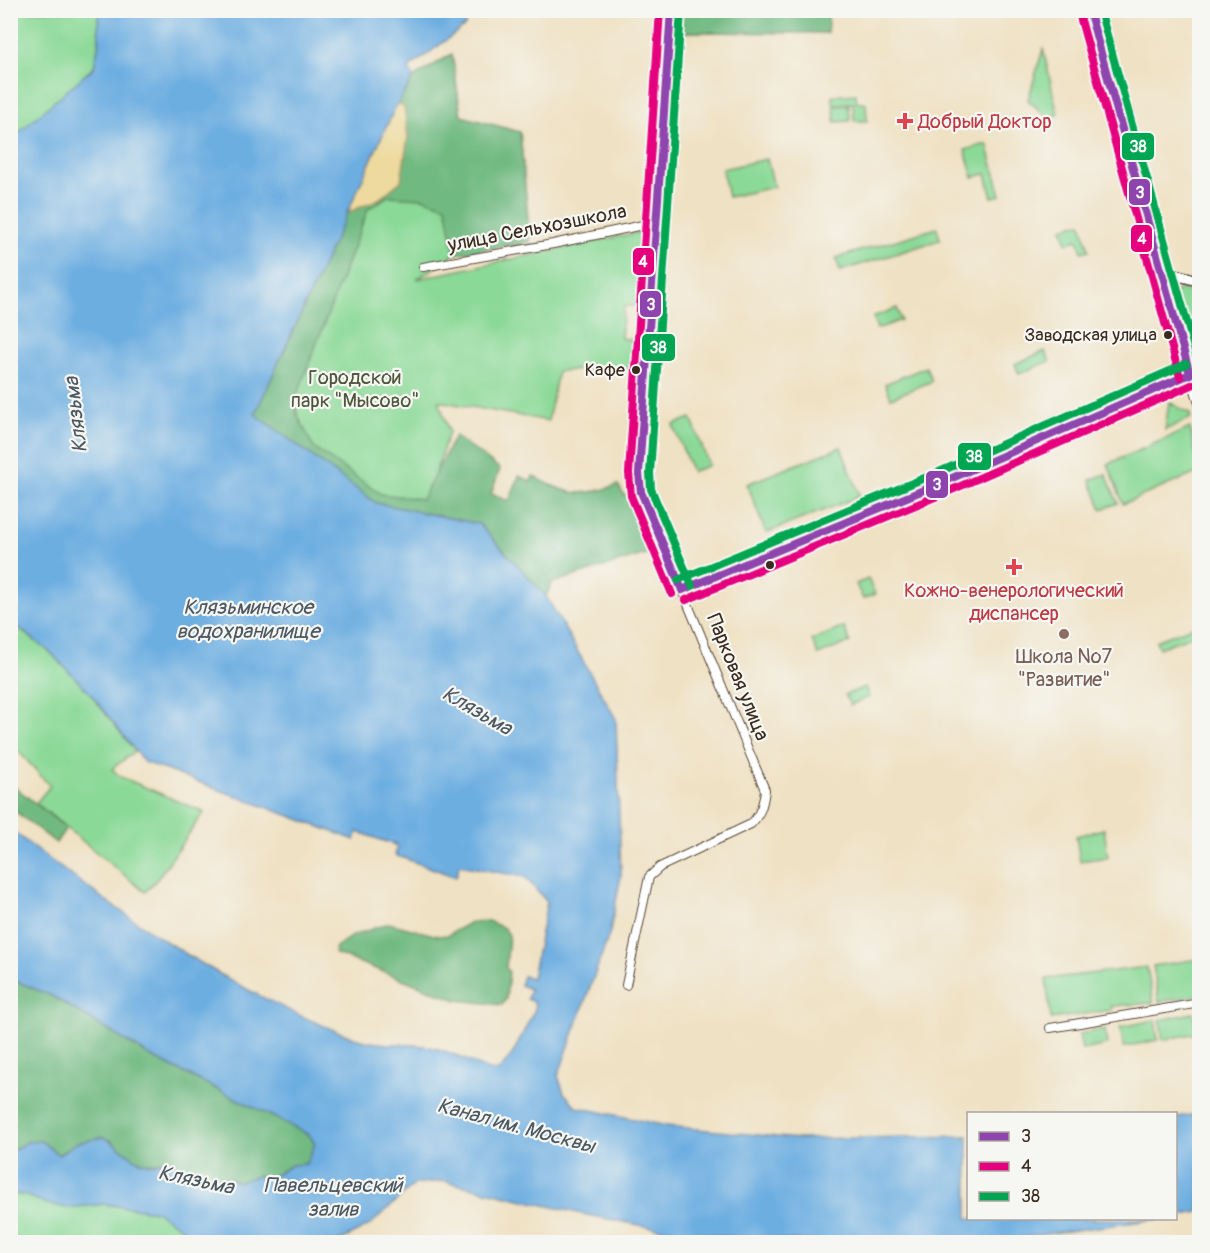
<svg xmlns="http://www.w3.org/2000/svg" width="1210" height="1253" viewBox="0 0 1210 1253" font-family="Pangolin,sans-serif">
<rect width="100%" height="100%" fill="#f6f6f2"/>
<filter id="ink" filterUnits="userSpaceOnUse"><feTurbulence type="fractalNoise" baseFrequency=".0167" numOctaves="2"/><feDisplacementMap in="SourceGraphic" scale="12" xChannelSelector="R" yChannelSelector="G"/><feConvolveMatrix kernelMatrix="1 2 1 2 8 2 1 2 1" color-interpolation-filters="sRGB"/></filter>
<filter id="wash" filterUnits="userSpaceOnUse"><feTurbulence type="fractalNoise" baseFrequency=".008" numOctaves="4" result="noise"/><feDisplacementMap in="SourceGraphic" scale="24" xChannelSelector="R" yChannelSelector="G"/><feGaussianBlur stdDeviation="1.35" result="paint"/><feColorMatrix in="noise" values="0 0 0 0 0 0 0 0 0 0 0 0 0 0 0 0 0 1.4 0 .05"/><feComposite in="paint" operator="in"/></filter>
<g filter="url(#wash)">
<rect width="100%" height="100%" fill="#efe1c3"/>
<!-- green -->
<g fill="#8bd997" stroke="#63825a" stroke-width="1.5">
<polygon points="11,11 98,11 99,42 94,67 11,140"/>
<polygon points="1043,49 1058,115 1048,118 1028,100"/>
<polygon points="452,54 461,116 520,132 530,242 455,254 417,279 645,231 637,306 624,306 621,338 634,340 632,368 558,371 548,421 439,401 449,432 422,512 376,503 255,414 413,78"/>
<polygon points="856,94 857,103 866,103 867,121 854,121 853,103 833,104 832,96"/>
<polygon points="849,105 850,121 835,122 834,106"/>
<polygon points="987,144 1001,195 992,197 986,174 973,177 965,150"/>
<polygon points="767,159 774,187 728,197 722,169"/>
<polygon points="1081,223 1089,250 1082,252 1078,240 1067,243 1062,228"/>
<polygon points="937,228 940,240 840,271 836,258"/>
<polygon points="1181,289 1199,293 1199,357 1189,354 1171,294"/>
<polygon points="897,308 901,320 877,329 873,317"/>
<polygon points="1045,351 1050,361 1019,374 1015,364"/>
<polygon points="926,367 932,381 891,398 885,384"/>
<polygon points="1169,402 1190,414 1191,418 1165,430"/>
<polygon points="691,418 709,465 692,472 673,425"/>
<polygon points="1190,428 1199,472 1123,504 1108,464"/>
<polygon points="841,447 860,496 766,533 747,484"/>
<polygon points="1106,474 1118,503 1102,509 1090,480"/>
<polygon points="868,579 875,594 863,599 856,584"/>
<polygon points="10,622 51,653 89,692 135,751 112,769 121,777 204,812 158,878 145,892 36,803 50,786 11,743"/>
<polygon points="1199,624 1199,633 1159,648 1156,641"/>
<polygon points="844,627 850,642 818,655 812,640"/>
<polygon points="865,687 869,697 850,705 845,695"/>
<polygon points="1104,829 1108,857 1080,861 1076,836"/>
<polygon points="1199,959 1199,995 1159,1002 1153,966"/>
<polygon points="1147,967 1153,1003 1112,1006 1112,1010 1051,1019 1046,979"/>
<polygon points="1193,1013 1197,1033 1163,1040 1160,1020"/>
<polygon points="1155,1020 1158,1040 1124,1047 1120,1027"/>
<polygon points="1105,1029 1107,1045 1082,1050 1079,1034"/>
<polygon points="10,1194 25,1195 67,1208 104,1204 156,1211 202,1242 11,1242"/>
</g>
<!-- forest -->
<g fill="#70b980" stroke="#56724f" stroke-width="1.5">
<polygon points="680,11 680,10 829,11 827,33 685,32 684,37 679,37"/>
<path d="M 452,54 L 461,116 L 520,132 L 530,242 L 455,254 L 446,206 L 422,198 L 388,196 L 368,209 L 296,398 L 297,414 L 314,448 L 381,494 L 422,499 L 455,436 L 500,469 L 491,494 L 509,501 L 519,476 L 531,481 L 533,476 C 568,495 580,498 618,485 L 624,495 L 633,495 L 655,551 L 552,583 L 546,596 L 479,524 L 376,503 L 255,414 L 395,108 L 413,78 Z"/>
<polygon points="10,783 66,828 56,843 11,808"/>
<polygon points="488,921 504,928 509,935 506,968 509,972 506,999 502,1005 457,1000 334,953 336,947 352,936 389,923 438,936 448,935 471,922"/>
<path d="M 11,979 L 52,996 L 152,1057 L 302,1131 L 310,1136 L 315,1144 L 306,1164 L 292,1165 L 270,1178 L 258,1176 L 238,1182 L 225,1177 L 216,1179 L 202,1174 L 188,1176 L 167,1159 C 147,1171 124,1156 111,1140 L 77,1143 L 58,1155 L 51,1148 L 27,1142 L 11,1151 Z"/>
</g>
<!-- sand -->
<polygon fill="#eeda9e" stroke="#94825e" stroke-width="1.5" points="397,103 404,107 408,137 401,181 379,199 347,213"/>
<!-- water -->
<g fill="#6daee1" stroke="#546c80" stroke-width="1.5">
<path d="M 98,11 L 472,11 L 465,26 L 409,68 L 413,78 L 395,108 L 255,414 L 376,503 L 479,524 L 546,596 L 616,719 L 621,876 L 610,932 L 558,1076 L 564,1093 L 577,1107 L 667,1126 L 798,1139 L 968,1136 L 968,1218 L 1159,1219 L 1001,1240 L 835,1242 L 736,1238 L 655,1228 L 582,1214 L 444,1181 L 415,1184 L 370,1225 L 338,1242 L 202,1242 L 156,1211 L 104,1204 L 67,1208 L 47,1204 L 25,1195 L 11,1194 L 11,1151 L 27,1142 L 41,1141 L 59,1155 L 76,1143 L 103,1137 C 124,1145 140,1175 167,1159 L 188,1176 L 202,1174 L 216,1179 L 224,1177 L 238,1182 L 258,1176 L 270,1178 L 292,1165 L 306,1164 L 315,1144 L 310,1136 L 302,1131 L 152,1057 L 52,996 L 11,979 L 11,830 C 116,911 226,990 352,1037 C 376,1046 400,1043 424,1046 C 448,1049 470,1063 492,1071 L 500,1070 L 513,1053 L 535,1009 L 534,1002 L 527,999 L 530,989 L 520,985 L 523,976 L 532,978 L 547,902 L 525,877 L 459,865 L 456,877 L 395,855 L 398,846 L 358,832 L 355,840 L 144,762 L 89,692 L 51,653 L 11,622 L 11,139 L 94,67 L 99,42 Z"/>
<polygon points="1199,1114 1199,1212 1176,1216 1176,1117"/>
</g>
</g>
<g filter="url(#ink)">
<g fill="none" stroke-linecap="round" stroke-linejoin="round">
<defs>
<g id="minor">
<polyline points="423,267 553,244 657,222"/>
<polyline points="1190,374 1200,406"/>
<path d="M 626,985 L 649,877 L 660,867 L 751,824 C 761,813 763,805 765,790 L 682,590"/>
<polyline points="1050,1028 1200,1003"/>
</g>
<polyline id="tertiary" points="671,10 639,473 641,492 682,590 943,482 1190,374"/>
<g id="secondary">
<polyline points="1089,10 1182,349 1190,374 1200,370"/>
<polyline points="1161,271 1200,281"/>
</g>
</defs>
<!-- minor casing -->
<use href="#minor" stroke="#564537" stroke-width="10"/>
<!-- tertiary casing -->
<use href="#tertiary" stroke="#564537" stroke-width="11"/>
<!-- secondary casing -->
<use href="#secondary" stroke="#564537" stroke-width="13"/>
<!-- minor -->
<use href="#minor" stroke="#fff" stroke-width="8"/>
<!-- tertiary -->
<use href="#tertiary" stroke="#fff" stroke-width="9"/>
<!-- secondary -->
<use href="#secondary" stroke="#fff" stroke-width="10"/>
<defs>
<g id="bus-1">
<polyline points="671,10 639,473 641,492 682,590"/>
<polyline points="1089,10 1190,374"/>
<polyline points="682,590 943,482 1190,374"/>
</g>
<g id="bus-2">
<polyline points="660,10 629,473 631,496 672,594"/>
<polyline points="1079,13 1180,377"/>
<polyline points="686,600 947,492 1194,384"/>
</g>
<g id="bus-3">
<polyline points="1100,10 1200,369"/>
<polyline points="681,11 650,473 651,489 692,586"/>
<polyline points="678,580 939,472 1186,364"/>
</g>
</defs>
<!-- bus-1 casing -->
<use href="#bus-1" stroke="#f6f6f2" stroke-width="12"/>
<!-- bus-2 casing -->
<use href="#bus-2" stroke="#f6f6f2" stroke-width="12"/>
<!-- bus-3 casing -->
<use href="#bus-3" stroke="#f6f6f2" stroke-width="12"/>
<!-- bus-1 -->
<use href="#bus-1" stroke="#8e44ad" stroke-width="8"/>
<!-- bus-2 -->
<use href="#bus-2" stroke="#e5007d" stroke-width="8"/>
<!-- bus-3 -->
<use href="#bus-3" stroke="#00a651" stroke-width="8"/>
</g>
</g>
<!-- markers -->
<g fill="#e0444e" stroke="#f6f6f2" stroke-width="2">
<path d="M902 112h6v6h6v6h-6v6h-6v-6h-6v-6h6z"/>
<path d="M1011 558h6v6h6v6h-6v6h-6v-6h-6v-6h6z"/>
</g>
<g fill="#3b2a1e" stroke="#f6f6f2" stroke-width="2">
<circle cx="1168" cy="335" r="5"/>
<circle cx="636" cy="370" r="5"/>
<circle cx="770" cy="565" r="5"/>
</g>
<circle fill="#8d6e63" stroke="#f6f6f2" stroke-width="2" cx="1064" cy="634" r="6"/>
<g text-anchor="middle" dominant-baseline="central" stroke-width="4.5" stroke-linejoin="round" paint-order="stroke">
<!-- bus labels -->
<g font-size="18" fill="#3b2a1e" stroke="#f6f6f2" text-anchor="end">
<text x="1157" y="335">Заводская улица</text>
<text x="625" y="370">Кафе</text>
</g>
<!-- health labels -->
<g font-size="20" fill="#be3a42" stroke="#f6f6f2" text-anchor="start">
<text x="918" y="121">Добрый Доктор</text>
<text x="1014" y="590" text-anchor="middle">Кожно-венерологический<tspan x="1014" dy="23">диспансер</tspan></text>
</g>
<!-- street labels -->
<g font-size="20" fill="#3b2a1e" stroke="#f6f6f2">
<text transform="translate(537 228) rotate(-11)">улица Сельхозшкола</text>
<text transform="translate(738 677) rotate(68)">Парковая улица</text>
</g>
<!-- park labels -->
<g font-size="20" fill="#4f563c" stroke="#f6f6f2">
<text x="355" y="377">Городской<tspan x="355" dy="23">парк "Мысово"</tspan></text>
</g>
<!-- education labels -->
<g font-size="20" fill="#785e54" stroke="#f6f6f2">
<text x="1064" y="656">Школа №7<tspan x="1064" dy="23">"Развитие"</tspan></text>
</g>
<!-- water labels -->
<g font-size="21" font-style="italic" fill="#4c5862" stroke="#f6f6f2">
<text transform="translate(76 415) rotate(-97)">Клязьма</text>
<text x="248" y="607">Клязьминское<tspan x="248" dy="24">водохранилище</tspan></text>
<text transform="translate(477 711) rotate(30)">Клязьма</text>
<text transform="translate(516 1126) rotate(15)">Канал им. Москвы</text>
<text transform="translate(196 1180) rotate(12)">Клязьма</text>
<text x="333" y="1185">Павельцевский<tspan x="333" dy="24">залив</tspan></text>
</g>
</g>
<g stroke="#f6f6f2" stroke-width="2">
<rect x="1121" y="132" width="34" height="29" rx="6" fill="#00a651"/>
<rect x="1128" y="178" width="23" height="28" rx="6" fill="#8e44ad"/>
<rect x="1130" y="224" width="23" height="29" rx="6" fill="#e5007d"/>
<rect x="632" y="247" width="23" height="29" rx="6" fill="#e5007d"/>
<rect x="639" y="290" width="23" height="28" rx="6" fill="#8e44ad"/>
<rect x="641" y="333" width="35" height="29" rx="6" fill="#00a651"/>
<rect x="957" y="442" width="35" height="29" rx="6" fill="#00a651"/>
<rect x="925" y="470" width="24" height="29" rx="6" fill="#8e44ad"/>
</g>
<g font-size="16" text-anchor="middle" font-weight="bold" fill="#fff">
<text x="1138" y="152">38</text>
<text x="1140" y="198">3</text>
<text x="1142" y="244">4</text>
<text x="643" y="267">4</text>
<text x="651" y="310">3</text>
<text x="658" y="353">38</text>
<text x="974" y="462">38</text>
<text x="937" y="490">3</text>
</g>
<!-- margin -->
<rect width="1210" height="1253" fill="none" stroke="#f6f6f2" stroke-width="36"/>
<!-- legend -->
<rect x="967" y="1112" width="210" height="108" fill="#f6f6f2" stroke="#aba49d" stroke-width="1.5"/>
<rect x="979" y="1132" width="30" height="9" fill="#8e44ad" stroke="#aba49d" stroke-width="1.5"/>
<text x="1021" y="1142" font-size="18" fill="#3b2a1e">3</text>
<rect x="979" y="1162" width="30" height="9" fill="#e5007d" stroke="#aba49d" stroke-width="1.5"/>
<text x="1021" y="1172" font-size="18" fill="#3b2a1e">4</text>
<rect x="979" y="1192" width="30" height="9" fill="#00a651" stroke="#aba49d" stroke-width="1.5"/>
<text x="1021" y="1202" font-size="18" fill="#3b2a1e">38</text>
</svg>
